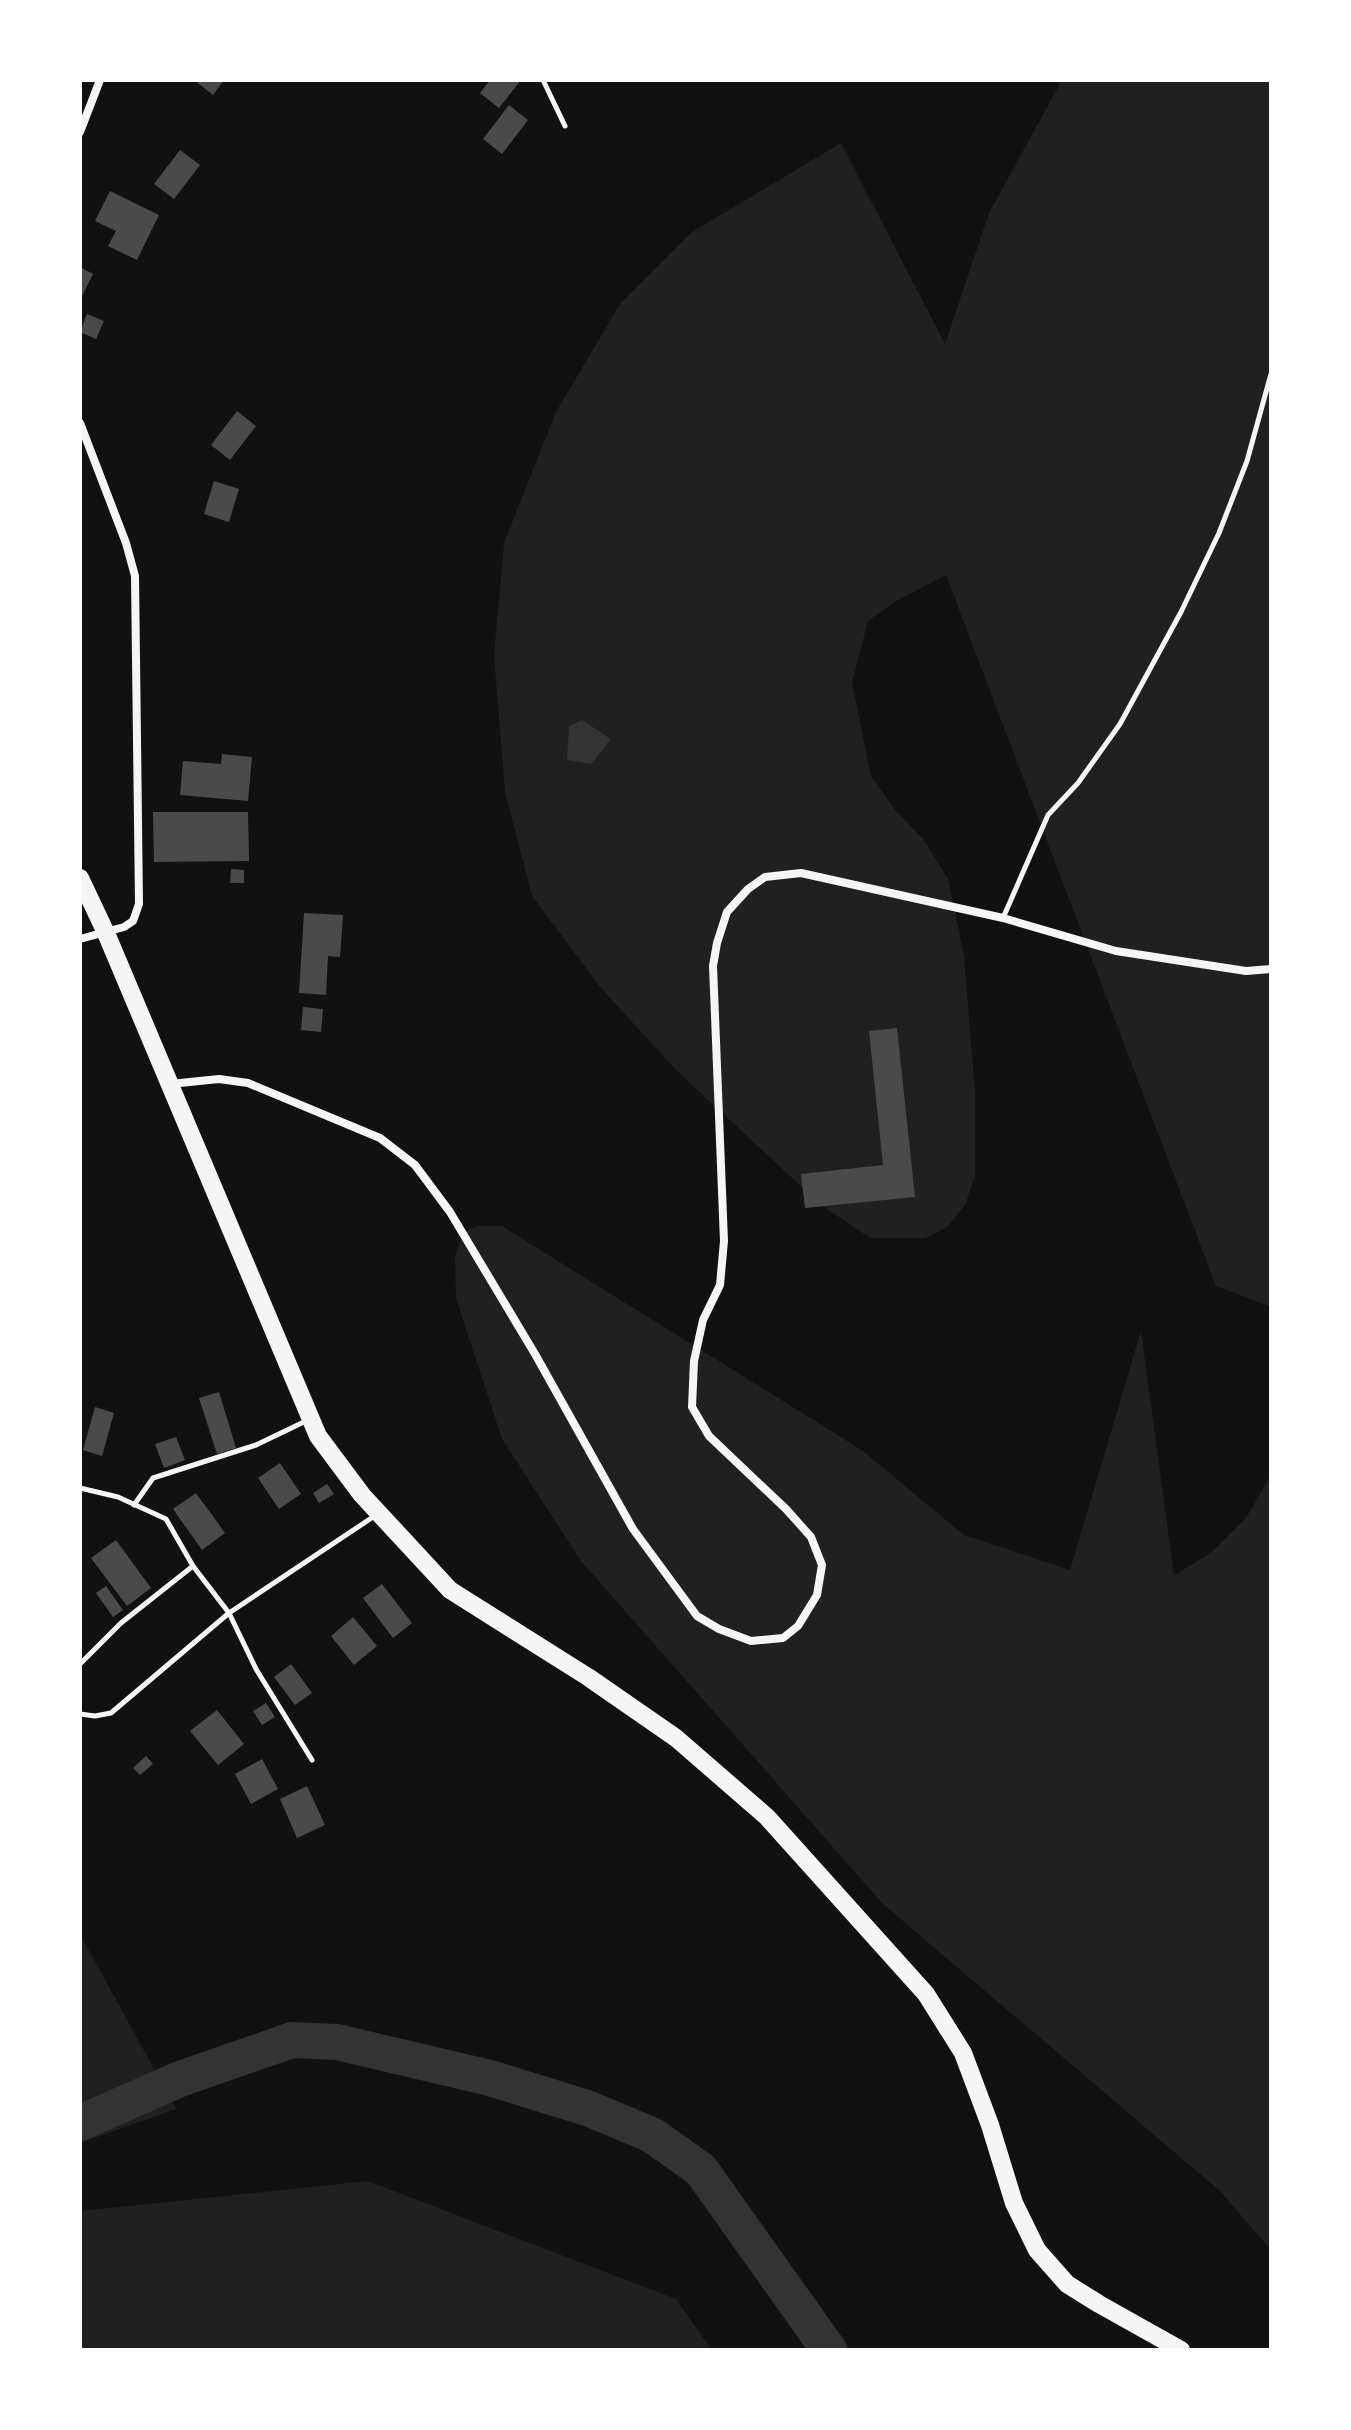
<svg xmlns="http://www.w3.org/2000/svg" width="1351" height="2430" viewBox="0 0 1351 2430" font-family="'Golos Text',sans-serif">
<rect width="100%" height="100%" fill="#111"/>
<!-- green -->
<g fill="#202020">
<polygon points="1062,80 1271,80 1271,1312 1269,1306 1216,1286 946,575 896,601 868,621 852,683 871,776 895,810 924,840 948,879 964,956 975,1092 975,1177 965,1205 947,1227 925,1238 870,1238 821,1205 676,1070 601,988 532,896 505,792 494,655 504,543 556,412 620,304 692,232 841,143 945,344 989,213"/>
<polygon points="477,1226 502,1226 863,1451 964,1535 1070,1570 1141,1331 1174,1575 1211,1553 1246,1518 1270,1476 1271,1469 1271,2250 1220,2191 883,1904 581,1561 502,1439 456,1298 455,1256 463,1232"/>
<polygon points="80,1934 176,2109 80,2143"/>
<polygon points="368,2181 676,2299 712,2350 80,2350 80,2211"/>
</g>
<!-- water -->
<polygon fill="#333" points="582,720 611,739 591,764 567,760 569,726"/>
<g fill="none" stroke-linecap="round" stroke-linejoin="round">
<!-- river -->
<polyline stroke="#333" stroke-width="36" points="80,2123 180,2079 292,2040 337,2042 490,2078 587,2108 652,2135 701,2170 829,2350"/>
</g>
<!-- building -->
<g fill="#4a4a4a">
<polygon points="194,80 224,80 213,95"/>
<polygon points="490,80 521,80 499,108 480,93"/>
<polygon points="509,105 528,120 502,154 483,139"/>
<polygon points="180,150 200,165 174,199 154,184"/>
<polygon points="110,191 159,215 137,260 108,246 116,231 95,221"/>
<polygon points="80,267 93,274 80,300"/>
<polygon points="87,314 104,321 96,339 80,332"/>
<polygon points="237,411 256,426 230,460 211,445"/>
<polygon points="214,481 239,489 229,522 204,514"/>
<polygon points="222,754 252,757 248,801 180,795 183,761 221,764"/>
<polygon points="153,812 248,812 249,861 154,862"/>
<polygon points="231,869 244,870 244,883 230,883"/>
<polygon points="304,913 343,915 340,957 328,956 326,995 299,993"/>
<polygon points="303,1007 323,1009 321,1032 301,1030"/>
<polygon points="897,1028 915,1197 805,1208 801,1174 883,1165 869,1031"/>
<polygon points="219,1392 236,1448 217,1454 199,1398"/>
<polygon points="95,1407 114,1413 102,1456 83,1450"/>
<polygon points="176,1437 185,1460 164,1468 155,1444"/>
<polygon points="280,1463 301,1494 279,1509 258,1478"/>
<polygon points="327,1484 334,1494 319,1503 313,1493"/>
<polygon points="196,1493 225,1533 202,1550 173,1509"/>
<polygon points="116,1540 151,1588 127,1606 91,1558"/>
<polygon points="382,1584 412,1623 393,1638 363,1598"/>
<polygon points="106,1586 123,1610 113,1617 96,1593"/>
<polygon points="353,1617 377,1646 354,1665 331,1636"/>
<polygon points="291,1664 312,1693 295,1705 274,1677"/>
<polygon points="266,1703 275,1717 262,1725 253,1711"/>
<polygon points="217,1710 244,1744 218,1765 190,1731"/>
<polygon points="146,1756 153,1764 140,1775 133,1768"/>
<polygon points="262,1759 278,1789 251,1804 235,1774"/>
<polygon points="307,1786 325,1825 297,1838 280,1799"/>
</g>
<g fill="none" stroke-linecap="round" stroke-linejoin="round">
<!-- service -->
<g stroke="#f5f5f5" stroke-width="5">
<polyline points="543,80 565,126"/>
<polyline points="1003,918 1048,815 1078,783 1120,724 1181,612 1219,533 1247,461 1271,374"/>
<polyline points="80,1488 118,1497 166,1519 193,1566 229,1613 256,1669 312,1760"/>
<polyline points="134,1505 153,1478 256,1445 308,1420"/>
<polyline points="80,1664 121,1623 193,1566"/>
<polyline points="80,1714 95,1716 111,1713 229,1613 376,1515"/>
</g>
<!-- minor -->
<g stroke="#f5f5f5" stroke-width="8">
<polyline points="80,132 100,80"/>
<polyline points="80,423 126,543 135,576 139,904 133,921 124,927 80,939"/>
<polyline points="170,1084 219,1079 248,1083 380,1138 415,1165 450,1212 535,1354 633,1529 697,1616 719,1629 751,1641 783,1638 798,1626 817,1595 822,1565 811,1537 786,1509 709,1436 692,1407 694,1361 703,1320 720,1285 724,1241 713,966 717,943 727,912 748,889 765,877 801,873 1003,918 1116,951 1246,971 1271,969"/>
</g>
<!-- trunk -->
<polyline stroke="#f5f5f5" stroke-width="18" points="80,878 106,933 318,1436 362,1495 450,1590 588,1677 676,1738 767,1817 926,1994 963,2053 990,2125 1014,2203 1037,2250 1067,2284 1099,2304 1181,2350"/>
</g>
<!-- border -->
<rect width="1351" height="2430" fill="none" stroke="#ffffff" stroke-width="164"/>
</svg>
